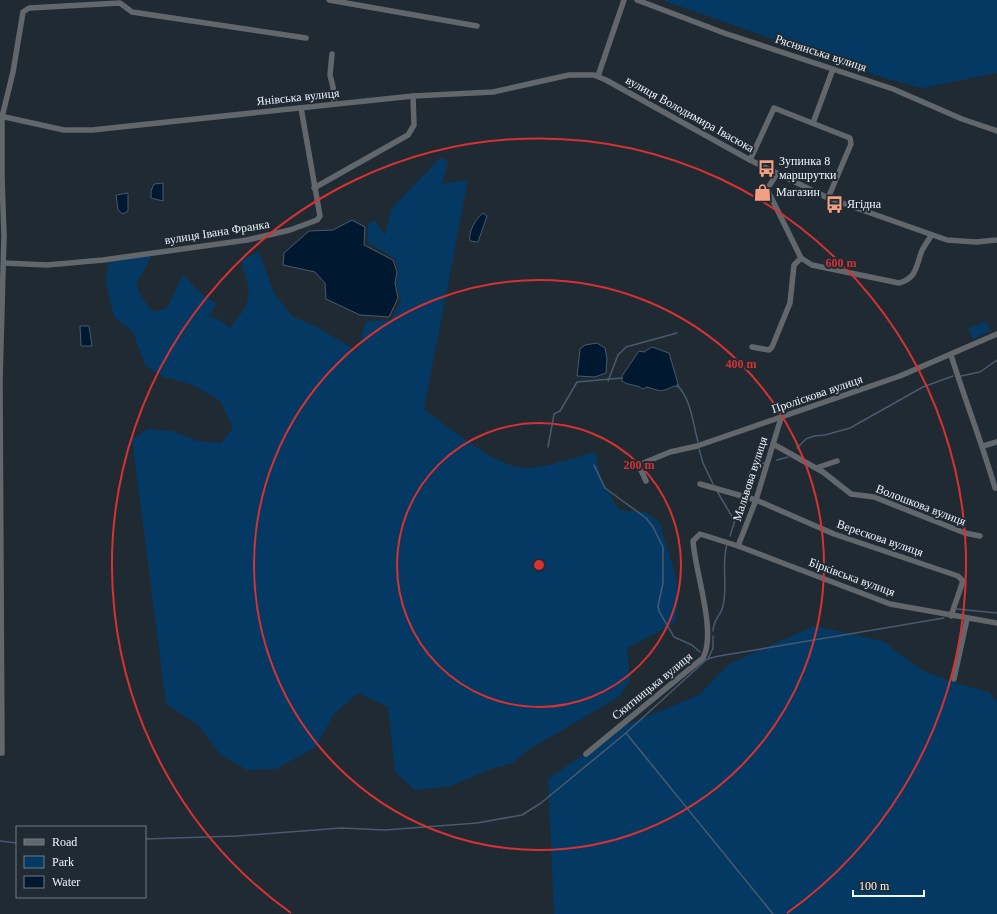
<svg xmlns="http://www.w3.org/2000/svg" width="997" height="914" viewBox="0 0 997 914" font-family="'Times New Roman',serif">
<rect width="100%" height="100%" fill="#202a33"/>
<!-- green -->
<g fill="#043963">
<polygon points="662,0 997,0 997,73 922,88 884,78"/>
<path d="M 440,158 L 449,161 L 441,184 L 468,180 L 424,409 C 447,426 501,471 529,468 C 551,466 573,458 595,452 L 602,482 L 619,510 L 645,512 L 659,521 L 676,577 L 678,601 L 675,623 L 627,648 L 630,680 L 620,696 L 525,752 L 513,763 L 491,769 L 451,786 L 415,790 L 395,772 L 388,707 L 358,693 L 333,715 L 316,747 L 276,769 L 247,770 L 220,754 L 198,725 L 166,704 L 132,439 L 148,429 L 172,431 L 197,441 L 221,443 L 233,428 L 220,401 L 193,385 L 161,376 L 145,365 L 133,332 L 114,317 L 106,282 L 108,263 L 126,256 L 153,253 L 136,285 L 142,298 L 153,312 L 167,308 L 183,275 L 199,292 L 217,304 L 208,316 L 218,319 L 230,328 C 254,299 251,295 241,260 L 259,252 L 274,293 L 292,316 L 317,327 L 357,351 L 366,321 L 391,320 L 401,300 L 396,283 L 399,271 L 394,258 L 367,242 L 368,224 L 375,220 L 385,235 L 391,209 Z"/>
<polygon points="986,321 990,331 973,339 968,329"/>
<polygon points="814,626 883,641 923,671 959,684 989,692 997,702 997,914 554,914 548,779 626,725 699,695 729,664"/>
</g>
<!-- water -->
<g fill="#001931" stroke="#485b6e">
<polygon points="163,183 163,201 151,198 151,191 154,184"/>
<polygon points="128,193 128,211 123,214 118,210 116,195"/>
<path d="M 483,213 L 487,216 L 478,242 L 470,241 C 468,232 476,218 483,213 Z"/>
<polygon points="352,220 365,227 364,245 393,260 397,272 395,283 398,298 389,317 360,315 326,299 325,283 315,272 283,265 284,253 309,231 333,230"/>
<polygon points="80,326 89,326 92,346 81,346"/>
<polygon points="597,343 605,348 607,359 606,373 595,377 577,376 580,349 585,345"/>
<path d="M 652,347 L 669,353 L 679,387 L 674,386 C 660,393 661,391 647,387 L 643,389 C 636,384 629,386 622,381 L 622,376 L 639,351 L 644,352 Z"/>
</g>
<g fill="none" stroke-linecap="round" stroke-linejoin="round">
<!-- stream -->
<g stroke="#485b6e" stroke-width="1.5">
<polyline points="961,376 980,372 997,360"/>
<polyline points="608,381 618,355 626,347 677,333"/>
<path d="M 677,385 C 691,399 693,423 698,442"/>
<polyline points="548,447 554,414 560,411 577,382 622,378"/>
<polyline points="797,448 806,439 814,436 825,435 850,428 923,387 953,376"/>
<polyline points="699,449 703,463 714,486"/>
<polyline points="777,460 788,457"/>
<polyline points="594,465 605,488 646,518 653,527 663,547 663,583 658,606 659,611 674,637 692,645 700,652"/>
<polyline points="717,491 734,520"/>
<path d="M 743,495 C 748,478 746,468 764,463"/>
<polyline points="730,536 742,498"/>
<polyline points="957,609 997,613"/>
<path d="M 713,631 C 714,617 721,616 723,606 C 728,585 721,564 727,544"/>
<polyline points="708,659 713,648 713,636"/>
<polyline points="626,733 773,914"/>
<polyline points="145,839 237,836 341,828 385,830 477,823 522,815 541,803 626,733 707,659 719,656 944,618"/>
<polyline points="0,841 17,843"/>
</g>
<!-- minor -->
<g stroke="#62676c" stroke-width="5.5">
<polyline points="329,0 477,26"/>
<polyline points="637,0 724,33 893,89 962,119 997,131"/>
<polyline points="332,54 330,75 333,87 334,104"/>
<polyline points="598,76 624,0"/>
<polyline points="0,116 64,130 92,130 413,96 493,92 569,75 594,75 606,80 750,160 828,198 947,240 976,242 997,240"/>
<polyline points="813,123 833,69"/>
<polyline points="750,160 774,108 850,138 851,144 828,198"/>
<polyline points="314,188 408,135 414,125 413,96"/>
<path d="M 801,258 L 812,265 L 899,283 C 916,278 916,268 921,253 C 923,247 928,241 931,236"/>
<polyline points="4,263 47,265 103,260 247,240 290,230 317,220 320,216 301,108"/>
<polyline points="752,347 769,350 772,347 790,303 794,265 801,258 767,189 777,174"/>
<path d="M 951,355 C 965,400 982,443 995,488 L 997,488"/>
<polyline points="773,444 823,472 851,494 874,497 965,533 980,536"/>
<polyline points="983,446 997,442"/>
<polyline points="816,468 837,461"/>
<polyline points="646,481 640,468 641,464 670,452 697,446 900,376 997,334"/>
<polyline points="700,484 756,500 834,534 958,576 963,581 951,616"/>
<polyline points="738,546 756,500 781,418"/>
<polyline points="954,679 967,619"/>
<polyline points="0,753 2,753 0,381 4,236 2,177 2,117 13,72 23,12 29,8 120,3 132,12 306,38"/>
<path d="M 586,754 L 703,658 C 717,632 695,572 693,541 L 700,534 L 738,546 L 890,604 L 997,623"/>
</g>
</g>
<!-- distance rings -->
<g fill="none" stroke="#d73233" stroke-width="2">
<circle cx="539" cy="565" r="142"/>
<circle cx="539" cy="565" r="285"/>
<path d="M291 913A427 427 0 1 1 787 913"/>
</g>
<!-- icons -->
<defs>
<symbol id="bus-bare" viewBox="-9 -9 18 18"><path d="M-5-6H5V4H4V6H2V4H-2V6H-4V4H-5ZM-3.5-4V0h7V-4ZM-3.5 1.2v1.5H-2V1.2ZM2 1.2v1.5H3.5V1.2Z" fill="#f39f83" stroke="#202a33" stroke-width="2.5" paint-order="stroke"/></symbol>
<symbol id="shop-bare" viewBox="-9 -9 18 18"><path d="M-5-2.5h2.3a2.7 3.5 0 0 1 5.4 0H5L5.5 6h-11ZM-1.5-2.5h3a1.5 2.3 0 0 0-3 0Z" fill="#f39f83" stroke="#202a33" stroke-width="2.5" paint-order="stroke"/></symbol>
</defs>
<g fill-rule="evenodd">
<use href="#bus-bare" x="754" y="156" width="25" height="25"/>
<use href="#shop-bare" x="750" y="180" width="25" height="25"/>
<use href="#bus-bare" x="822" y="192" width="25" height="25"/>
</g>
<g text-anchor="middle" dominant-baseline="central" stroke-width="4" stroke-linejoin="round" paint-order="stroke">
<!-- street labels -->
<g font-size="12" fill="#eff5fc" stroke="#202a33">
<text transform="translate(821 53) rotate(18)">Ряснянська вулиця</text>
<text transform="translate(298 97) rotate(-6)">Янівська вулиця</text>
<text transform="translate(690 114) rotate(29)">вулиця Володимира Івасюка</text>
<text transform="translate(217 232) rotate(-9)">вулиця Івана Франка</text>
<text transform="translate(817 394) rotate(-19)">Проліскова вулиця</text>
<text transform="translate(750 479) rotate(-72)">Мальвова вулиця</text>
<text transform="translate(921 505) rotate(21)">Волошкова вулиця</text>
<text transform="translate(880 538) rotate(19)">Верескова вулиця</text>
<text transform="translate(852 577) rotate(20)">Бірківська вулиця</text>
<text transform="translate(652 686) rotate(-39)">Скитницька вулиця</text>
</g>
<!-- poi labels -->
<g font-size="12" fill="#eff5fc" stroke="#202a33" text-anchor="start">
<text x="779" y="161">Зупинка 8<tspan x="779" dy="14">маршрутки</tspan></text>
<text x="776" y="192">Магазин</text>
<text x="847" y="204">Ягідна</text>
</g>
</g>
<circle cx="539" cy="565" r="6" fill="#d73233" stroke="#202a33" stroke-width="2"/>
<g font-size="12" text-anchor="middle" font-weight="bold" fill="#d73233" stroke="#202a33" stroke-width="4" stroke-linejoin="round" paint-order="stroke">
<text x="841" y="267">600 m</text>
<text x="741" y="368">400 m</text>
<text x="639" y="469">200 m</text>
</g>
<!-- legend -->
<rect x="16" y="826" width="130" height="72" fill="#202a33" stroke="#737b83"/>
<rect x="24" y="839" width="20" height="6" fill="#62676c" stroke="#737b83"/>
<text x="52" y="846" font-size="12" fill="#eff5fc">Road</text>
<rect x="24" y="856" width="20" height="12" fill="#043963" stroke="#737b83"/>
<text x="52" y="866" font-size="12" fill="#eff5fc">Park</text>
<rect x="24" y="876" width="20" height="12" fill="#001931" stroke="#737b83"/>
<text x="52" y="886" font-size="12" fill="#eff5fc">Water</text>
<!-- scale -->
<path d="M853 890v6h71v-6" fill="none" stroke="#eff5fc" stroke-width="2"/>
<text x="859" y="890" font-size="12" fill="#eff5fc" stroke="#202a33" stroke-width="3" paint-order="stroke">100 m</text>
</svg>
